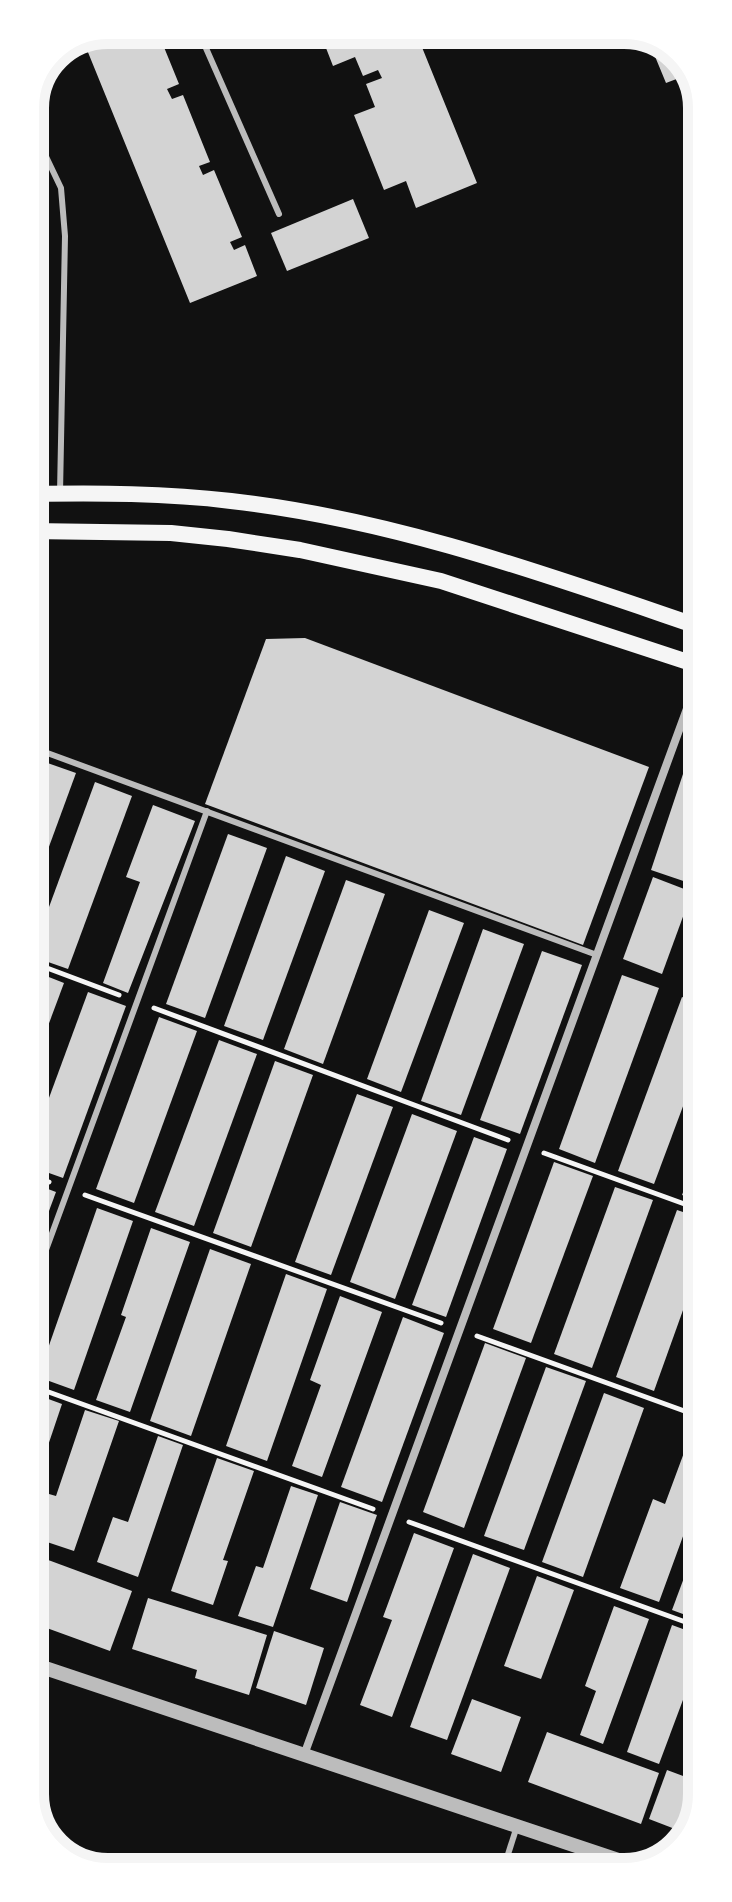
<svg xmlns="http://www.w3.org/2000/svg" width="732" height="1902" viewBox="0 0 732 1902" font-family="'Sofia Sans Condensed',sans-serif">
<rect width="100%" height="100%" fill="#111"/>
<!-- building -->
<g fill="#d3d3d3">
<polygon points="108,30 157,30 179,84 167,89 172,99 183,95 210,162 199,166 203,175 214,170 242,237 230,242 234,250 245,245 257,276 190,303 83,40"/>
<polygon points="319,30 415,30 477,183 416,208 406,181 384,190 354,115 375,107 366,84 382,78 378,70 363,76 355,57 333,66"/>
<polygon points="647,37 672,46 699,88 699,103 687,75 666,83"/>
<polygon points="353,199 369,238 287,271 271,233"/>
<polygon points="305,638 649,767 583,945 205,804 266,639"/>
<polygon points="39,760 76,773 32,893 31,780"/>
<polygon points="687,762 700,766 701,887 651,870"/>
<polygon points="95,782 132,796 68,969 31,956"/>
<polygon points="153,805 195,821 128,993 103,983 140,882 126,877"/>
<polygon points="228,834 267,848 205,1018 166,1004"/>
<polygon points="286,856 325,871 263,1040 224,1026"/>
<polygon points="653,877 692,892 662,974 623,959"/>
<polygon points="346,880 385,894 323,1064 284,1049"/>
<polygon points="429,910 464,923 401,1092 367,1079"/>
<polygon points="483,929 524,944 461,1115 421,1101"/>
<polygon points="700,938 701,938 701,988 684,982"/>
<polygon points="542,951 582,965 520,1134 480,1120"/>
<polygon points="31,970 64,983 32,1069"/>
<polygon points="622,975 659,988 595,1163 559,1149"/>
<polygon points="88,992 126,1006 63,1178 32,1167 32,1144"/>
<polygon points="682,997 701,1004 701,1058 654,1184 618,1171"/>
<polygon points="159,1017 197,1031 134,1203 96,1189"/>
<polygon points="219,1040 257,1054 194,1226 155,1212"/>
<polygon points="275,1061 313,1075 251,1247 213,1233"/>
<polygon points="357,1094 393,1107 331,1275 295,1262"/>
<polygon points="412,1114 457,1131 395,1299 350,1282"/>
<polygon points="474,1137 507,1149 446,1317 412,1305"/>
<polygon points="701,1143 701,1202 682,1195"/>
<polygon points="554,1162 593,1176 531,1343 493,1329"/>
<polygon points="32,1183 56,1192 32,1257"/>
<polygon points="615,1187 653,1200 592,1368 554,1354"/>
<polygon points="97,1208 133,1221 74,1390 38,1377"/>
<polygon points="677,1210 701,1218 701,1260 654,1391 616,1377"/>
<polygon points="151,1228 190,1242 130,1412 96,1400 126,1317 121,1315"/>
<polygon points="210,1249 251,1264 191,1436 150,1421"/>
<polygon points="286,1274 327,1289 267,1461 226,1446"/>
<polygon points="340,1296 382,1312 322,1477 292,1466 321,1385 310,1380"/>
<polygon points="403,1317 444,1333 382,1502 341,1487"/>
<polygon points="485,1343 526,1358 464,1528 423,1512"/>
<polygon points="546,1367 586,1381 524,1550 484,1536"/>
<polygon points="32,1393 62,1404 33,1490 32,1490"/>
<polygon points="604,1393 644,1408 583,1577 542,1562"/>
<polygon points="85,1410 119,1421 74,1551 35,1538 49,1494 56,1496"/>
<polygon points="695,1423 701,1425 701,1487 659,1602 620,1588 653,1499 665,1504"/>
<polygon points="158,1436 183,1445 138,1577 97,1562 113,1517 128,1522"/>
<polygon points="217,1458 254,1471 223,1560 228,1561 213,1605 171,1591"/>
<polygon points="291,1486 318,1495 273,1627 238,1616 256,1566 263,1568"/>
<polygon points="340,1502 377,1515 347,1602 310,1589"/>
<polygon points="701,1532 702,1532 702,1621 672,1610"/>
<polygon points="414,1533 454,1548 392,1717 360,1705 392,1620 383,1617"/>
<polygon points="32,1554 132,1591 110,1651 33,1623"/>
<polygon points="473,1554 510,1568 447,1740 410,1727"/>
<polygon points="537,1576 574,1590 541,1679 504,1666"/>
<polygon points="148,1598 267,1635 249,1695 195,1678 197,1670 132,1649"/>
<polygon points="614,1606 649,1619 603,1744 580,1735 596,1691 585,1686"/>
<polygon points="672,1625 702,1636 702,1649 659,1764 627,1752"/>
<polygon points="274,1631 324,1648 306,1705 256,1688"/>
<polygon points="472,1699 521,1717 501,1772 451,1754"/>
<polygon points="547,1732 659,1773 641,1824 528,1782"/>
<polygon points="702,1743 702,1779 690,1775"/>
<polygon points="667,1770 702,1783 702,1794 688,1834 649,1819"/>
</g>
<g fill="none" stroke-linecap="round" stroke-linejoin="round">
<!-- path -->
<g stroke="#f5f5f5" stroke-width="5">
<polyline points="31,962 119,995"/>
<polyline points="154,1008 508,1140"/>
<polyline points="544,1153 701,1210"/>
<polyline points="32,1176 49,1182"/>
<polyline points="85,1195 441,1323"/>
<polyline points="477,1336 701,1417"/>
<polyline points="32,1386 373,1509"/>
<polyline points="409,1522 702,1628"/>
</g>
<!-- service -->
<g stroke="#bcbcbc" stroke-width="6">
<polyline points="198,30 279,214"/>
<polyline points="30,123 61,188 65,236 60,493"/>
<polyline points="31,747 597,955"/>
<polyline points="32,1288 207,811"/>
<polyline points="503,1870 517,1826"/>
</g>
<!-- minor -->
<polyline stroke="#bcbcbc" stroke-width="8" points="304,1755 700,673"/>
<!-- tertiary -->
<polyline stroke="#bcbcbc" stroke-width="14" points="33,1664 645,1869"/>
<!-- secondary -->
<g stroke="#f5f5f5" stroke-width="16">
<path d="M 31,494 C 98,493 165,493 231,501 C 393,519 547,575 700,627"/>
<polyline points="31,531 171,533 228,539 300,550 441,581 700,666"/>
</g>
</g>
<!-- crop -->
<path d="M0 0H732V1902H0ZM108 44H624A64 64 0 0 1 688 108V1794A64 64 0 0 1 624 1858H108A64 64 0 0 1 44 1794V108A64 64 0 0 1 108 44Z" fill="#fff" fill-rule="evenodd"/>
<path fill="none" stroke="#f5f5f5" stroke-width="10" d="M108 44H624A64 64 0 0 1 688 108V1794A64 64 0 0 1 624 1858H108A64 64 0 0 1 44 1794V108A64 64 0 0 1 108 44Z"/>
</svg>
